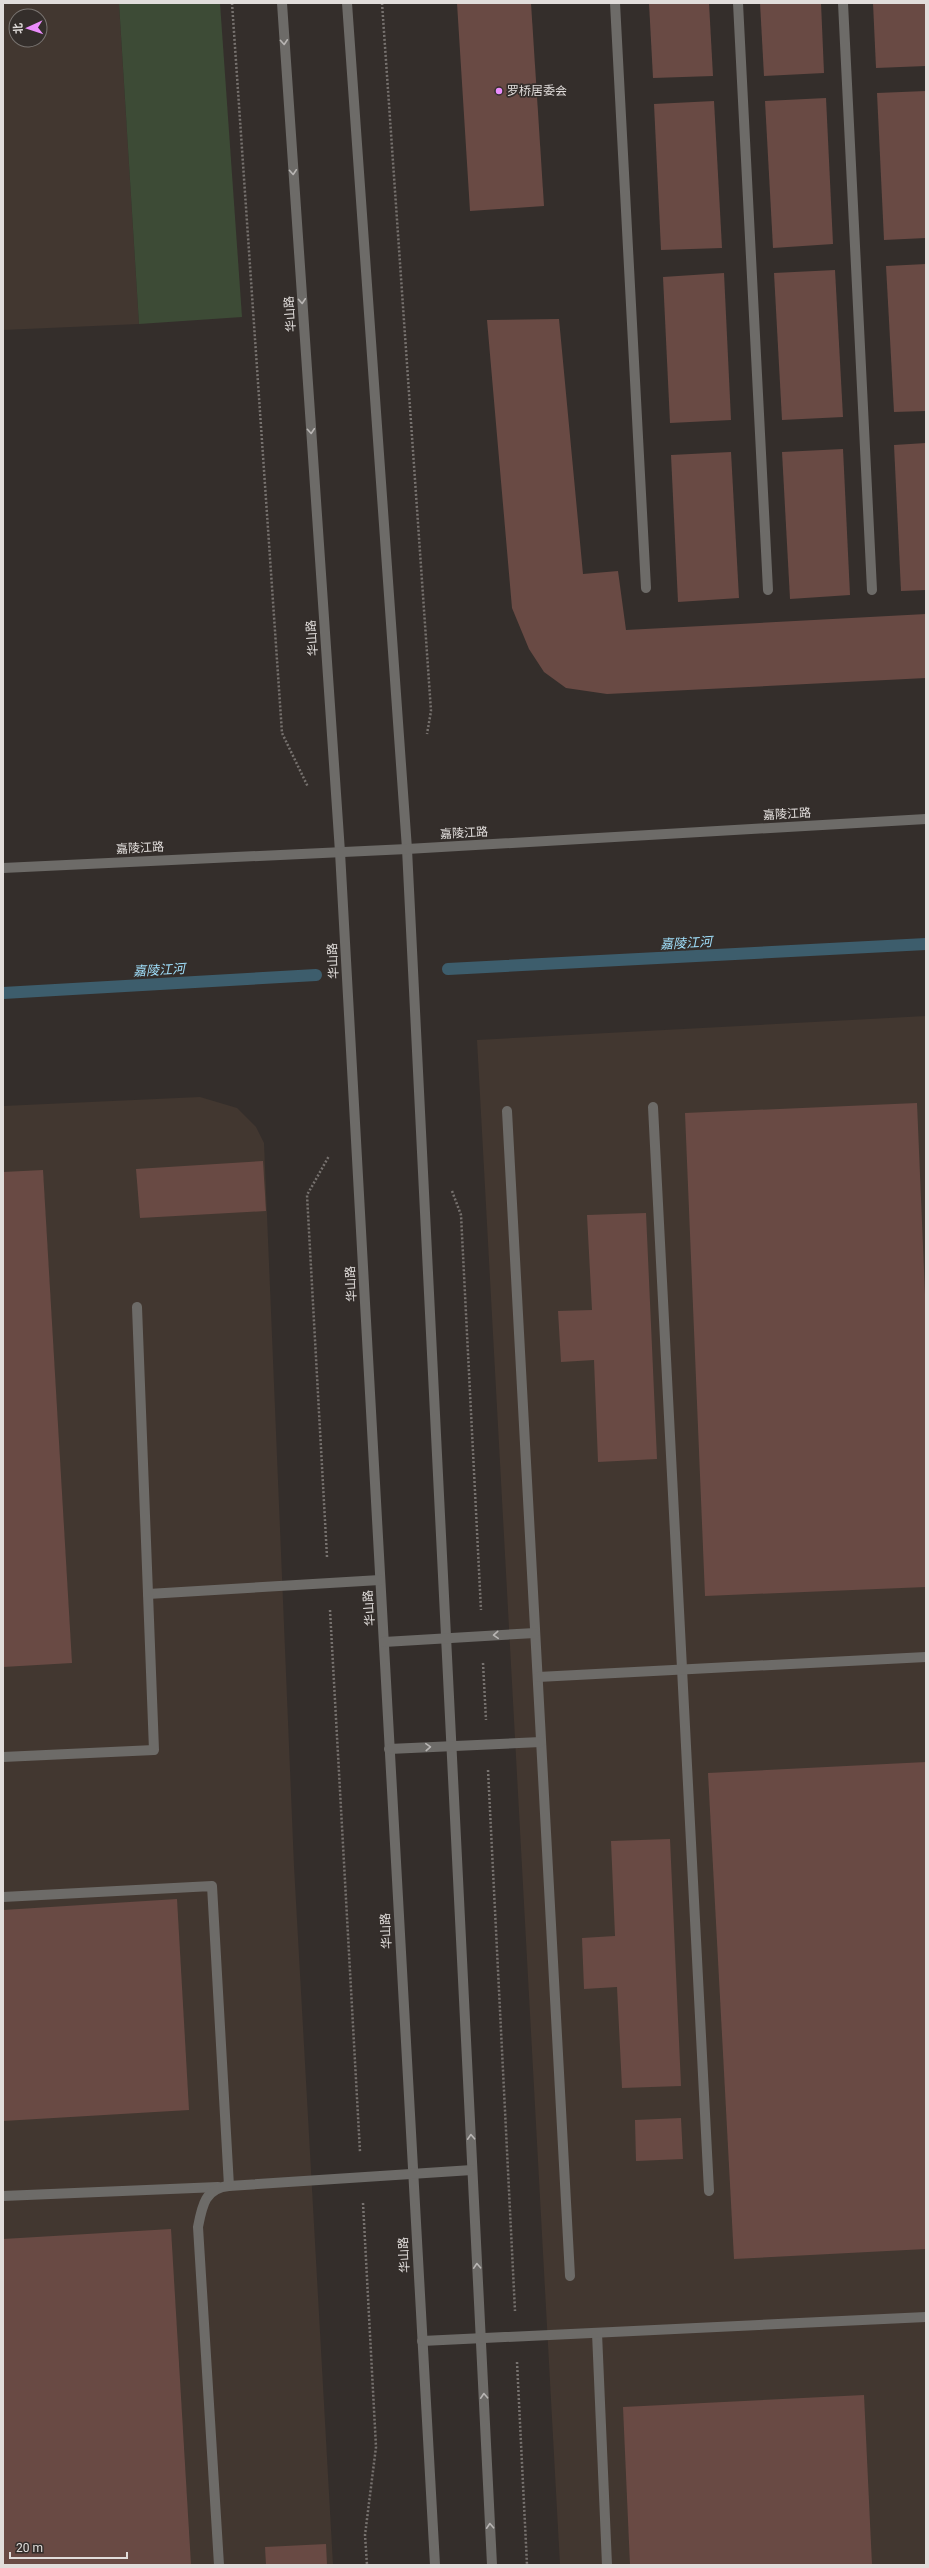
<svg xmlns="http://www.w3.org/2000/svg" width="929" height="2568" viewBox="0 0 929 2568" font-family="Roboto,'Noto Sans SC',sans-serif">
<rect width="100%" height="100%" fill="#342e2b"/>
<!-- built -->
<g fill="#423730" fill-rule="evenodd">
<path d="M 3,3 L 119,3 L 139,324 L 3,330 ZM 16,16 L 40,16 L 40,40 L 16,40 Z"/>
<polygon points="926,1016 926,2565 560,2565 477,1040"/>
<polygon points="200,1097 237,1108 256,1127 264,1143 294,1866 333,2565 3,2565 3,1106"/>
</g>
<!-- green -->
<polygon fill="#3d4b36" points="119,3 220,3 242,317 139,324"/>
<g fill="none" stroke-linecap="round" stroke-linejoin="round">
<!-- stream -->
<g stroke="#3d5d6c" stroke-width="12">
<polyline points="448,969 926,944"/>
<polyline points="3,993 316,975"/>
</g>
</g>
<!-- building -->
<g fill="#694a44">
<polygon points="457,3 531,3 544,206 470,211"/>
<polygon points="649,3 709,3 713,76 653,78"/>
<polygon points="760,3 821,3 824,73 764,76"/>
<polygon points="873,3 926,3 926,66 876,68"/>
<polygon points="926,91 926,238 884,240 877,93"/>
<polygon points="826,98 833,244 773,248 765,101"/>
<polygon points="714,101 722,248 661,250 654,104"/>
<polygon points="926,264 926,411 894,412 886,266"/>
<polygon points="835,270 843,417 782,420 774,273"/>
<polygon points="724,273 731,420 670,423 663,277"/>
<polygon points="559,319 583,574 618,571 626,630 926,614 926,678 607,694 566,688 544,672 529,649 512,608 487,320"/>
<polygon points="926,443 926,590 901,591 894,445"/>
<polygon points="843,449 850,595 790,599 782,452"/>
<polygon points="731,452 739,598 678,602 671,455"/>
<polygon points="917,1103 926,1318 926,1587 705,1596 685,1113"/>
<polygon points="263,1161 266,1211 140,1218 136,1169"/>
<polygon points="43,1170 72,1663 3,1667 3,1172"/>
<polygon points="646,1213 657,1459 598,1462 594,1360 561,1362 558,1311 592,1310 587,1215"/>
<polygon points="926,1762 926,2249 734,2259 708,1773"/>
<polygon points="670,1839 681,2086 622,2088 617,1987 584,1989 582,1938 615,1936 611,1841"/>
<polygon points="177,1899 189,2110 3,2121 3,1910"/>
<polygon points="681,2118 683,2159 636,2161 635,2120"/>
<polygon points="171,2229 191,2565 3,2565 3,2239"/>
<polygon points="864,2395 872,2565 630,2565 623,2407"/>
<polygon points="326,2544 327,2565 266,2565 265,2547"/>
</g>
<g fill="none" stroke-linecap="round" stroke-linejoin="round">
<!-- path -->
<g stroke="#77726f" stroke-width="2.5" stroke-dasharray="2 2" stroke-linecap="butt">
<polyline points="232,3 282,733 308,787"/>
<polyline points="382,3 431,711 427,734"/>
<polyline points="452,1191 461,1215 481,1610"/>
<polyline points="327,1557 307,1195 329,1156"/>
<polyline points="330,1610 360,2152"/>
<polyline points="483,1663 486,1720"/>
<polyline points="488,1770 515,2311"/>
<polyline points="363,2203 376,2447 365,2535 367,2565"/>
<polyline points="517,2362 527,2565"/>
</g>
<!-- minor -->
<g stroke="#6d6b68" stroke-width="10">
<polyline points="282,3 340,852 435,2565"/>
<polyline points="347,3 407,849 492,2565"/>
<polyline points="615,3 646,588"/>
<polyline points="738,3 768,590"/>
<polyline points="843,3 872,590"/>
<polyline points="3,868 407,849 926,819"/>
<polyline points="653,1107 709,2191"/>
<polyline points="507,1111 570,2276"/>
<polyline points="148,1594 380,1580"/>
<polyline points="384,1642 535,1633"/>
<polyline points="538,1677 926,1657"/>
<polyline points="389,1749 541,1742"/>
<polyline points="3,1757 154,1750 137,1307"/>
<polyline points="3,1897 212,1886 229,2186"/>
<polyline points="3,2196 218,2187"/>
<polyline points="597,2333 607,2565"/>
<polyline points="422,2341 926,2317"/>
<path d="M 219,2565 L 198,2227 C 202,2206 205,2188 229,2186 L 472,2170"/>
</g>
</g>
<!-- one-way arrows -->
<defs><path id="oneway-chevron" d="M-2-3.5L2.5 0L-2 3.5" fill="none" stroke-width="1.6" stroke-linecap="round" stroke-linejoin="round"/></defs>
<g stroke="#b8b5b3">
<use href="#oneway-chevron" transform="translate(284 42) rotate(86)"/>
<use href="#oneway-chevron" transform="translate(293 172) rotate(86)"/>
<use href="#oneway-chevron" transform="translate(302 301) rotate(86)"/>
<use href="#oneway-chevron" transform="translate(311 431) rotate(86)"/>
<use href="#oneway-chevron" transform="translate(496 1635) rotate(176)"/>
<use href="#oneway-chevron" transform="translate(428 1747) rotate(-3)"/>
<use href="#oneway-chevron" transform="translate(471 2137) rotate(-93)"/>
<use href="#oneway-chevron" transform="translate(477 2266) rotate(-93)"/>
<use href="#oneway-chevron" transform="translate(484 2396) rotate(-93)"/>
<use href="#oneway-chevron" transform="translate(490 2526) rotate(-93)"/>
</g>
<!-- markers -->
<circle fill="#eb8dfc" stroke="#342e2b" stroke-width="1.5" cx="499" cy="91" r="4"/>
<g text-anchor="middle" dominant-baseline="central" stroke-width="3.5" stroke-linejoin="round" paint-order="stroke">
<!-- poi labels -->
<g font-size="12" fill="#e1dddb" stroke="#342e2b" text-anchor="start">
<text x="507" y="91">罗桥居委会</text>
</g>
<!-- street labels -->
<g font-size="12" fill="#e1dddb" stroke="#342e2b">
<text transform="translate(290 314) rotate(-94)">华山路</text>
<text transform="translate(312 638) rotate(-94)">华山路</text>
<text transform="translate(787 814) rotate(-3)">嘉陵江路</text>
<text transform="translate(464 833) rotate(-3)">嘉陵江路</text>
<text transform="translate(140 848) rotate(-3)">嘉陵江路</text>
<text transform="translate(333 961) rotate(-93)">华山路</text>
<text transform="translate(351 1284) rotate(-93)">华山路</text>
<text transform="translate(369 1608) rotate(-94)">华山路</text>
<text transform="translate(386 1931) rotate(-93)">华山路</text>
<text transform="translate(404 2255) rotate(-93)">华山路</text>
</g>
<!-- water labels -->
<g font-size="13" font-style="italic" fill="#a0dffb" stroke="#342e2b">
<text transform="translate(686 943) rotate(-3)">嘉陵江河</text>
<text transform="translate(159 970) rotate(-3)">嘉陵江河</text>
</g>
</g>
<!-- border -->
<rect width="929" height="2568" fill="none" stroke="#e1dddb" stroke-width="8"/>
<!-- north arrow -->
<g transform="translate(28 28) rotate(267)"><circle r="19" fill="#342e2b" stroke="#797471"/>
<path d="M0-3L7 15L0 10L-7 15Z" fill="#eb8dfc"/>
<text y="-6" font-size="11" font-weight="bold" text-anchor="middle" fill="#e1dddb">北</text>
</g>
<!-- scale -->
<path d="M10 2552v6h117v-6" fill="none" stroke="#e1dddb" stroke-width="2"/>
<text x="16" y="2552" font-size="12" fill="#e1dddb" stroke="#342e2b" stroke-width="3" paint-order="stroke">20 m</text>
</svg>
